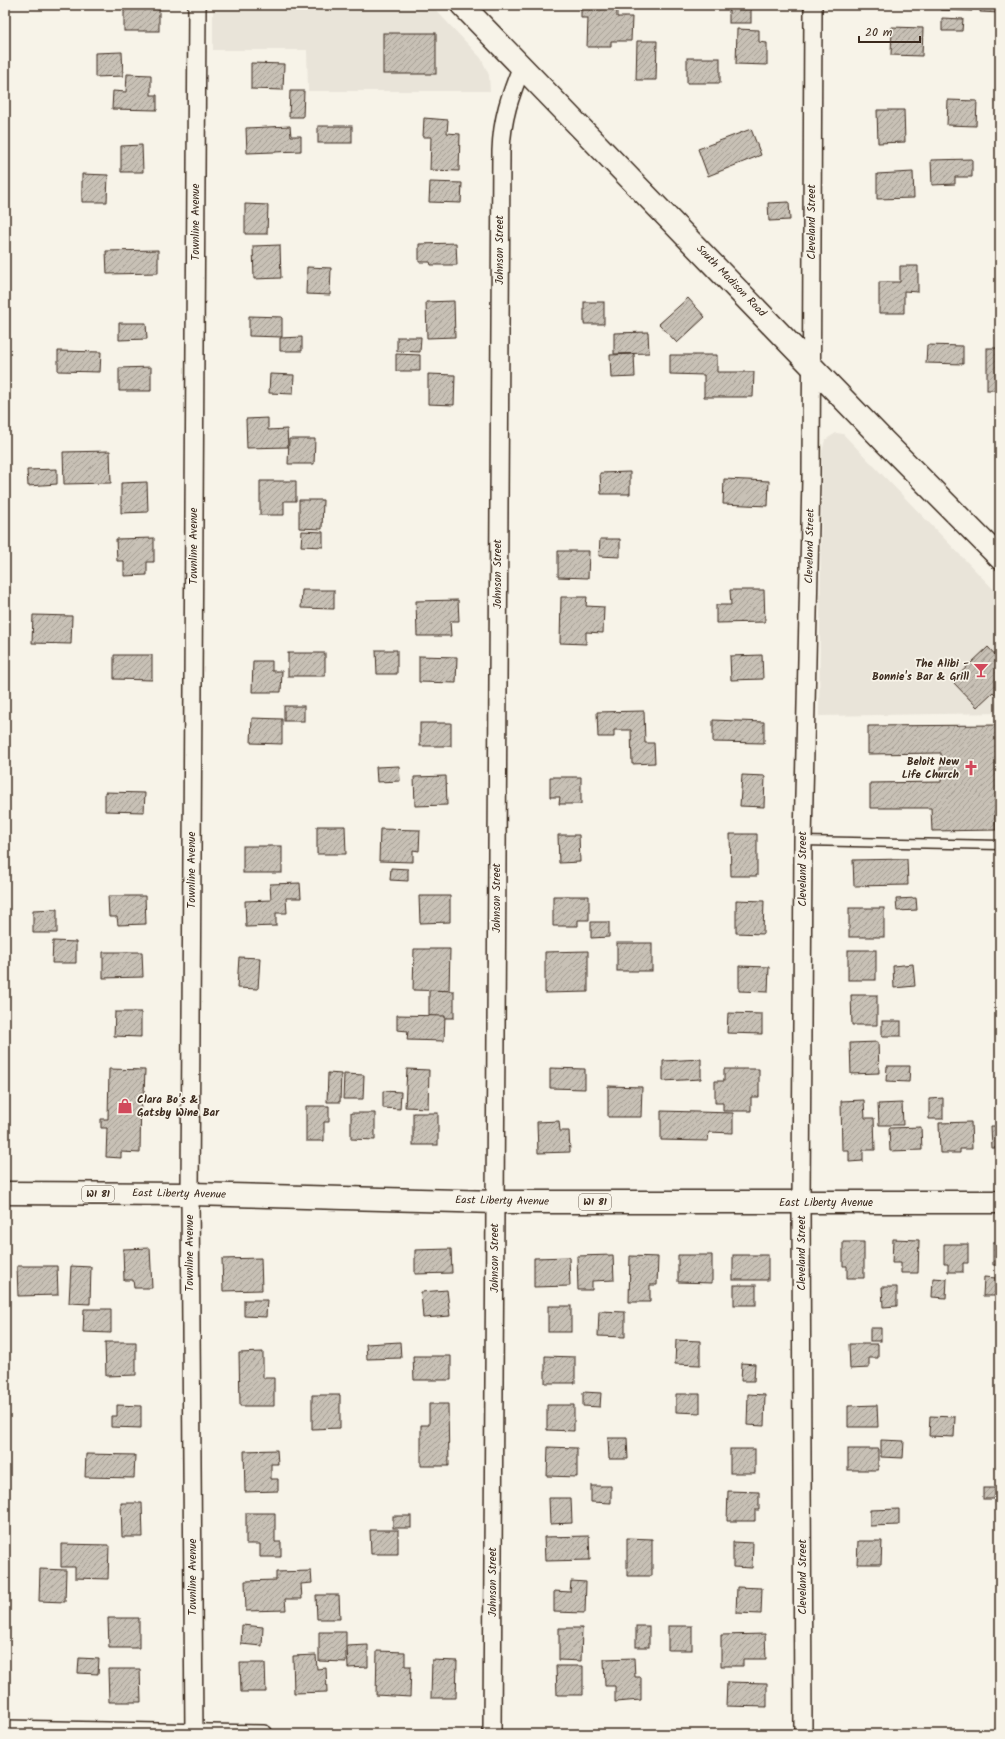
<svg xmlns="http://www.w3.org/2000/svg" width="1005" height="1739" viewBox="0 0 1005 1739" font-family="Kalam,sans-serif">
<defs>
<pattern id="building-hatch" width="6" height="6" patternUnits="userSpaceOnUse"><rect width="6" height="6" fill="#c8c1b6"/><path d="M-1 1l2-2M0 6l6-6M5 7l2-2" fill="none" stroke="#a49d93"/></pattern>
</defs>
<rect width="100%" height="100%" fill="#f7f3e8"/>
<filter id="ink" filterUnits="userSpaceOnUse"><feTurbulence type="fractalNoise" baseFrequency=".025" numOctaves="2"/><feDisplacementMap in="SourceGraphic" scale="8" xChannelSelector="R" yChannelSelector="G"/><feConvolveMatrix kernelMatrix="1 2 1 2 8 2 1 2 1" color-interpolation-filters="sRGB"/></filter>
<g filter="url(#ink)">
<!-- built -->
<g fill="#e9e4d9">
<polygon points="213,5 431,5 481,58 489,75 490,91 308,91 307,50 213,50"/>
<polygon points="836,433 843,434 1000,596 1000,713 819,716 822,452 825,440"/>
</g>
<!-- building -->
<g fill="url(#building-hatch)" stroke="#3b2a1e">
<rect x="124" y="5" width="35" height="26"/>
<polygon points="581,5 617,5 617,17 632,17 631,41 611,41 611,47 587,47 588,18 581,18"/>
<polygon points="941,5 972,5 972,11 941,10"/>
<polygon points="981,5 1000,5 1000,13 980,12"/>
<rect x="729" y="9" width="22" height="14"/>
<polygon points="942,18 963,19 962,31 942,31"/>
<polygon points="892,27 923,28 922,56 891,55"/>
<polygon points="737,29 759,30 759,42 767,43 767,65 736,64"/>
<rect x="383" y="33" width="53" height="41"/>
<polygon points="637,41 657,41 656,80 636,80"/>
<polygon points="122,52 123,76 95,77 95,53"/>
<rect x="687" y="58" width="33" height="25"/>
<polygon points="251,63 284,64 283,90 251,89"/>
<polygon points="127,74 151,75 151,95 157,95 157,110 112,109 113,91 126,92"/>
<polygon points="290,91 304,91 303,117 289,117"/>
<polygon points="948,100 977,101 976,126 947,125"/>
<polygon points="877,110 904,110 905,142 878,143"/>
<polygon points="424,118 448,120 447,133 460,134 459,171 430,170 431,137 423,137"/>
<polygon points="290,126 291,136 301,136 301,151 247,153 246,128"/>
<rect x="318" y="126" width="34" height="17"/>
<polygon points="751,129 761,155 708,176 698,149"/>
<polygon points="142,145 143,172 121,172 121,146"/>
<polygon points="972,159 972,177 955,177 955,184 932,185 931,160"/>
<polygon points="913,172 914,198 877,199 877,174"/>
<polygon points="82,174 108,175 107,202 82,202"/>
<polygon points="430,182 462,183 461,203 429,202"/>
<polygon points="789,202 790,220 769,221 768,203"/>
<polygon points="245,204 268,205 267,234 245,234"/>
<polygon points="456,243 457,265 431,265 430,262 419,262 419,244"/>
<polygon points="280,245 281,278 254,279 253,246"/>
<polygon points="158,250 158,273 107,274 106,251"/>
<polygon points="900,266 918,266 918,292 904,291 904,313 879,313 879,282 900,282"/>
<polygon points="307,267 331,268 330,295 306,294"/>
<polygon points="688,298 705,317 677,343 659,324"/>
<polygon points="454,301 455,337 427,338 426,302"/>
<rect x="584" y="302" width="20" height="22"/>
<polygon points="249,316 282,317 282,337 249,336"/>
<polygon points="119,323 146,323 147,339 119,340"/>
<polygon points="648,332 649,353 614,354 614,333"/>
<polygon points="302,337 302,351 280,351 280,338"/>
<polygon points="397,337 421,337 420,352 397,351"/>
<polygon points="927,345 963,346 963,364 926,363"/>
<rect x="987" y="348" width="13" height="42"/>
<polygon points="58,351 101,352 100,372 58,371"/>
<polygon points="396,354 420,355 420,371 396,371"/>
<polygon points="634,354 635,377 611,378 610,355"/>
<polygon points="670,355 717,355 717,372 754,372 753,397 704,397 704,375 670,374"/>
<polygon points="151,367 151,391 119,391 119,368"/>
<polygon points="270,374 294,375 293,394 269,393"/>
<polygon points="428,374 455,375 454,405 428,404"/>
<polygon points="268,418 268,430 287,429 288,447 247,448 246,419"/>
<polygon points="289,439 315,439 314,464 288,464"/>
<polygon points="110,451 111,483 64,484 63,452"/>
<polygon points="57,469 57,484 28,486 27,470"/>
<polygon points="630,472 630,494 601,494 600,473"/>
<polygon points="724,479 769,481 768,506 723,504"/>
<polygon points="260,481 296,481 296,501 284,501 284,515 260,515"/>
<polygon points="147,482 148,512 121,513 121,483"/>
<polygon points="299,500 323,500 322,529 299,528"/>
<polygon points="302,531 323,532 323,547 301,546"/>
<polygon points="154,538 154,562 147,562 147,575 124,576 124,561 117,561 116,539"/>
<polygon points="600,539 620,539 620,557 599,556"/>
<polygon points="558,551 589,551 588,578 558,577"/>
<polygon points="302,590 334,590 334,609 301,608"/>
<polygon points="730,590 764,590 765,622 716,623 716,605 731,605"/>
<polygon points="561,597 587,597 586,606 604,607 603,633 586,632 586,644 560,643"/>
<polygon points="458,600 459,621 450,621 451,636 417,636 416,601"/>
<polygon points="33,615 72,616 71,644 32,643"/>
<polygon points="988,647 1000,660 1000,699 993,692 977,707 952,681"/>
<polygon points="376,650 397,650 397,674 377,674"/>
<rect x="288" y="653" width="37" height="23"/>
<polygon points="114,655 152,655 152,680 114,679"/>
<polygon points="762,655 763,679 731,680 730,656"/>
<polygon points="419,656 457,657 456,683 419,682"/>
<polygon points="253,661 272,661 272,671 282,671 281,692 252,692"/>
<rect x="284" y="706" width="20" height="15"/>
<polygon points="644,711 645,743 654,743 655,763 632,764 631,730 614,730 614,737 598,737 597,712"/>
<polygon points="252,718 282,719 282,744 251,743"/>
<polygon points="713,720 764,722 764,743 713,742"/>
<rect x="420" y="723" width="31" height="23"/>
<polygon points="1000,725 1000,811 995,811 996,830 932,831 931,808 870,808 870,783 941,782 941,753 868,754 868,726"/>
<polygon points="399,766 400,781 377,782 376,767"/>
<polygon points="742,775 765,776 764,807 740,806"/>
<polygon points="446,776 447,805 415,806 414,777"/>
<polygon points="550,777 581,777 581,804 559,804 560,797 550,797"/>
<polygon points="105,792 145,793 144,812 105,811"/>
<polygon points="317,826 345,826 346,854 317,854"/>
<polygon points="380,829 420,830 419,851 413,850 413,862 379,861"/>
<polygon points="730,834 757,834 757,876 731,876"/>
<polygon points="558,835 579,835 580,862 559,863"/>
<rect x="243" y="846" width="39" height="27"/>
<polygon points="907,859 908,885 854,886 853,860"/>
<polygon points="391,868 408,869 408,881 390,880"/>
<polygon points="300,883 301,898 286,898 287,913 276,913 276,926 246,927 245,901 271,900 270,884"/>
<polygon points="108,896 145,896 146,924 118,925 117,917 109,917"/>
<polygon points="419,896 450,896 450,922 420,923"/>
<polygon points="553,896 589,896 589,920 578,920 578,926 553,926"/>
<polygon points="916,898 917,910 897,911 896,899"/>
<polygon points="736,900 764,901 763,934 736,933"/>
<rect x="849" y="908" width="35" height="29"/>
<polygon points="57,909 57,933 33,933 33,910"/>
<polygon points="591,922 609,922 609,937 591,938"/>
<polygon points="53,941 76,942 76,963 52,963"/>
<rect x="617" y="943" width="35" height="28"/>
<polygon points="414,949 450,949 449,991 413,990"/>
<rect x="848" y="950" width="28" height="30"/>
<polygon points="588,951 588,992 545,993 545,952"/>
<polygon points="103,952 142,952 143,977 103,978"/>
<polygon points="239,957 260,958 258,989 237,988"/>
<polygon points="913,964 915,986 894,988 893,966"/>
<polygon points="739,966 769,967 768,992 739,991"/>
<polygon points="429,990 454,991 454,1018 429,1018"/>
<polygon points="851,995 877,995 877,1025 852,1025"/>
<polygon points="115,1012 141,1012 141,1037 114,1036"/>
<polygon points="728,1013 762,1014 762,1034 727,1033"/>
<polygon points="397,1015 445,1016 444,1041 407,1040 408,1031 397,1030"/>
<rect x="882" y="1021" width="19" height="15"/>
<polygon points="878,1042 879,1073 851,1074 850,1043"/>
<polygon points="701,1059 701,1079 663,1081 663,1061"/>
<polygon points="887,1066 910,1066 909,1082 886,1081"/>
<polygon points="550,1068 585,1069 585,1089 550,1088"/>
<polygon points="109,1069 145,1070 144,1093 141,1092 140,1153 121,1152 121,1158 106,1157 107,1128 101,1128 101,1119 108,1119"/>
<polygon points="407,1069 429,1070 428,1108 405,1107"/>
<polygon points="724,1069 759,1069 759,1097 751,1097 751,1111 723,1111 723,1103 715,1103 715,1081 724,1081"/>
<polygon points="328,1073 341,1074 340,1102 327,1102"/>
<polygon points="344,1074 364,1075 363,1099 343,1099"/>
<polygon points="608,1086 642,1087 641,1117 608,1117"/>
<polygon points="383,1091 401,1092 400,1109 383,1108"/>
<polygon points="943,1098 943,1119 929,1119 929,1099"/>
<polygon points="864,1100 865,1118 874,1118 875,1150 863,1150 863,1161 849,1162 849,1150 842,1150 841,1101"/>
<polygon points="902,1103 903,1125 879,1125 878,1104"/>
<polygon points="306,1106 329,1106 329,1122 324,1122 324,1141 306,1141"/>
<polygon points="661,1111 733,1113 733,1133 709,1132 708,1141 661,1140"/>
<polygon points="351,1113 375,1113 375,1140 351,1139"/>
<rect x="413" y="1113" width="25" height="32"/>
<polygon points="559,1121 560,1131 569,1131 570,1152 538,1153 537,1122"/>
<polygon points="971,1122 972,1149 960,1149 960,1153 940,1153 939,1123"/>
<polygon points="991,1126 1000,1126 1000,1148 992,1148"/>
<polygon points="921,1127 922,1150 890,1151 889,1128"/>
<polygon points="893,1239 919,1240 918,1273 901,1273 901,1263 892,1263"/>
<polygon points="1000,1241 1000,1265 993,1265 993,1242 1000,1242"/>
<polygon points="843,1242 864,1242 864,1278 847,1278 847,1266 843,1266"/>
<polygon points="944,1244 968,1244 968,1263 963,1263 963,1272 948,1272 948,1264 944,1264"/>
<polygon points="150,1248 152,1288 134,1288 133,1280 124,1280 123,1249"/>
<polygon points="451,1249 452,1273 415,1274 415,1250"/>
<polygon points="613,1255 614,1280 592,1281 592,1290 578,1290 577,1256"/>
<polygon points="678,1255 712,1255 712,1283 678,1282"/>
<rect x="733" y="1255" width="35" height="25"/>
<polygon points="630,1256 658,1257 657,1285 650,1285 650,1302 629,1302"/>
<polygon points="569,1257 570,1286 534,1287 534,1258"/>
<polygon points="261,1258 262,1290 223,1291 222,1259"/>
<polygon points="17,1266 57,1266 58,1295 18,1296"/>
<polygon points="71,1266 91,1267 90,1304 69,1303"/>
<polygon points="984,1277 996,1278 996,1296 983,1296"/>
<polygon points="933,1278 947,1279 946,1298 932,1297"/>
<rect x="734" y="1285" width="22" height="20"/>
<polygon points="882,1287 897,1287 897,1306 883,1307"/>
<polygon points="447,1290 450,1316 423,1318 421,1292"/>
<polygon points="244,1300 267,1300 266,1317 244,1316"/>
<rect x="548" y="1306" width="23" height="26"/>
<polygon points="84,1309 111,1309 111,1333 83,1332"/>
<polygon points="599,1311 625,1312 625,1337 598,1336"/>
<rect x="870" y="1328" width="11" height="13"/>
<polygon points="676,1340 700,1341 700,1365 675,1364"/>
<polygon points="105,1342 136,1342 136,1375 106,1376"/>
<polygon points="400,1342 401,1358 367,1359 366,1344"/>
<polygon points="849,1344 878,1344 878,1358 869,1358 869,1368 850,1369"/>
<polygon points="263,1352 263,1378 274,1378 274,1406 240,1406 239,1353"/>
<polygon points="413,1356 451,1356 451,1380 414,1380"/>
<polygon points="545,1356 575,1357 575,1383 545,1383"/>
<polygon points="742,1363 755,1364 754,1381 741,1381"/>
<polygon points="583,1392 601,1393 600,1407 583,1406"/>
<polygon points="676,1394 700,1394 700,1413 676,1412"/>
<polygon points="748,1394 765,1395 764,1426 747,1425"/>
<polygon points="312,1395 340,1395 340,1428 312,1429"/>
<polygon points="429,1404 448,1404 449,1466 421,1466 421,1425 429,1425"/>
<polygon points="117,1405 141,1406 141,1428 111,1427 111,1416 117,1416"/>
<polygon points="547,1405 574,1405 574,1431 547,1430"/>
<polygon points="877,1405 878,1427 848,1427 848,1406"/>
<polygon points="930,1416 955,1417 954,1437 929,1436"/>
<polygon points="608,1438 627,1438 628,1459 609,1459"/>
<polygon points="881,1440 904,1441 903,1458 881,1457"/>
<polygon points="548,1447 577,1448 577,1477 547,1476"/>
<rect x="730" y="1449" width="25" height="24"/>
<rect x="848" y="1449" width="30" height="21"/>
<polygon points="277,1450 278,1464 271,1464 271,1479 278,1479 278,1491 245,1492 244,1451"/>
<polygon points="86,1454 135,1455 134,1478 85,1477"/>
<polygon points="591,1486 611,1486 611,1503 591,1502"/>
<rect x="983" y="1488" width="17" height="11"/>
<polygon points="728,1491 759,1492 759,1510 755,1510 755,1521 727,1521"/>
<polygon points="549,1498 571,1498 572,1523 550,1524"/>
<polygon points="121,1503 142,1503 143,1537 122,1537"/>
<polygon points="899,1509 899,1525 870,1526 870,1510"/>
<polygon points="246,1513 275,1513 275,1542 281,1542 281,1557 260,1557 260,1544 246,1544"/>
<rect x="393" y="1516" width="18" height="12"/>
<polygon points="370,1530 398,1530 398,1554 371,1554"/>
<polygon points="589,1536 590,1560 545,1561 544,1537"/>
<polygon points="627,1538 652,1539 652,1576 627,1576"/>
<polygon points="858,1541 882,1541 881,1564 857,1564"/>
<polygon points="733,1542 753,1543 752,1568 733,1567"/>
<polygon points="61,1544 109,1545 108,1579 75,1578 75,1567 61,1567"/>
<polygon points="40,1569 66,1570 65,1602 39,1601"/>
<polygon points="311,1571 312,1583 301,1584 302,1599 285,1599 286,1610 246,1611 245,1581 276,1580 276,1572"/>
<polygon points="571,1581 586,1582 585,1613 554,1612 554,1591 570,1592"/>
<polygon points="737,1587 762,1588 761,1614 736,1613"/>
<polygon points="316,1595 339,1595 340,1619 317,1619"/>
<polygon points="108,1618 139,1618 139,1648 109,1648"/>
<polygon points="242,1625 263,1627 262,1646 241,1644"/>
<rect x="636" y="1626" width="13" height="21"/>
<rect x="668" y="1626" width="24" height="24"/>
<polygon points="559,1628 582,1628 581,1661 559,1660"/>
<polygon points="319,1632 346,1632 346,1662 319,1661"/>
<polygon points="765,1634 766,1659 743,1659 743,1666 721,1666 721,1635"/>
<polygon points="368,1645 368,1667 348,1668 347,1646"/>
<polygon points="377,1651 405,1652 405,1666 411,1666 410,1697 376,1695"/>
<polygon points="316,1655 317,1669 326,1668 327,1692 294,1693 293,1656"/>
<polygon points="79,1658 99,1659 98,1674 78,1673"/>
<polygon points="634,1658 635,1677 641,1677 641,1700 615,1702 615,1686 605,1686 604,1659"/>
<polygon points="432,1660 457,1661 456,1698 431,1698"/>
<polygon points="240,1663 265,1663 266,1692 241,1692"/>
<polygon points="556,1666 583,1666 583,1695 557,1695"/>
<polygon points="108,1669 140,1669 141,1702 109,1702"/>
<polygon points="727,1682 767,1683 767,1707 726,1706"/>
</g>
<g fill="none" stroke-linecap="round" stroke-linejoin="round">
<defs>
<polyline id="service" points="803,841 1000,845"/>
<g id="minor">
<polyline points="5,1729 264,1734"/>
<polyline points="194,1734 190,1194 197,5"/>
<path d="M 492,1734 L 501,151 C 502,118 510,96 522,66"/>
<polyline points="803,1734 801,1203 803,841 811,478 813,5"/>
</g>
<polyline id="secondary" points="462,5 885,442 1000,558"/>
<polyline id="primary" points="5,1193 190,1194 496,1202 1000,1202"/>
</defs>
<!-- service casing -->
<use href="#service" stroke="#3b2a1e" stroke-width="11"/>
<!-- minor casing -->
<use href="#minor" stroke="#3b2a1e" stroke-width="20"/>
<!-- secondary casing -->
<use href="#secondary" stroke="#3b2a1e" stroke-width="25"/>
<!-- primary casing -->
<use href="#primary" stroke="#3b2a1e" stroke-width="25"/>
<!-- service -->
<use href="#service" stroke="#f7f3e8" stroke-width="8"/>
<!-- minor -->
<use href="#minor" stroke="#f7f3e8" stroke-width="17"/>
<!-- secondary -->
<use href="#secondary" stroke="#f7f3e8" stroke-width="22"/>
<!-- primary -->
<use href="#primary" stroke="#f7f3e8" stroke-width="22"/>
</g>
</g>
<!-- icons -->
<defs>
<symbol id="bar-bare" viewBox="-9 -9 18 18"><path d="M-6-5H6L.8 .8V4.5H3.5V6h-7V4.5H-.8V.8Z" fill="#d1495b" stroke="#f7f3e8" stroke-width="2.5" paint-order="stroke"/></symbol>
<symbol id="church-bare" viewBox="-9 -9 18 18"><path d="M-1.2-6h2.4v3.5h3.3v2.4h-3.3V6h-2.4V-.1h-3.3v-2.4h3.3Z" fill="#d1495b" stroke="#f7f3e8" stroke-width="2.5" paint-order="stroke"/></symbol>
<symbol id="shop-bare" viewBox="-9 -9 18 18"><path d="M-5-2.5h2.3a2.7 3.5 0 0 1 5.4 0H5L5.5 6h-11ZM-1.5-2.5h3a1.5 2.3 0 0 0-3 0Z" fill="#d1495b" stroke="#f7f3e8" stroke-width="2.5" paint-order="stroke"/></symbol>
</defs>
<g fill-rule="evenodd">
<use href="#bar-bare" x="970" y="659" width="22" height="22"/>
<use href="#church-bare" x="960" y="757" width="22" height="22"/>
<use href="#shop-bare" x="114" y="1095" width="22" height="22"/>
</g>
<g text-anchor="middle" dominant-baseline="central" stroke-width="3.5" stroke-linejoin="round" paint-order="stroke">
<!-- shield labels -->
<g fill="#f7f3e8" stroke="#73665b" stroke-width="1">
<rect x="82" y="1186" width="32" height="16" rx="3"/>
<rect x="579" y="1194" width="32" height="16" rx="3"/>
</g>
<g font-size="10" font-weight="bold" fill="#3b2a1e">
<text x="98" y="1194">WI 81</text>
<text x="595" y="1202">WI 81</text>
</g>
<!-- street labels -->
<g font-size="11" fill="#3b2a1e" stroke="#f7f3e8">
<text transform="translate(196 222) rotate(-90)">Townline Avenue</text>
<text transform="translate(812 222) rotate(-90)">Cleveland Street</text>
<text transform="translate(500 250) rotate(-90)">Johnson Street</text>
<text transform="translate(731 281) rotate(46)">South Madison Road</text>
<text transform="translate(194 546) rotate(-90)">Townline Avenue</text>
<text transform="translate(810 546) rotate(-89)">Cleveland Street</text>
<text transform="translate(498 574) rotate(-90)">Johnson Street</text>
<text transform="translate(803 869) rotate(-90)">Cleveland Street</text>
<text transform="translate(192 870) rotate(-90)">Townline Avenue</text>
<text transform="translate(497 898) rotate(-90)">Johnson Street</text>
<text transform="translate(179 1194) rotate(1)">East Liberty Avenue</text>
<text transform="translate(502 1201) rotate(1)">East Liberty Avenue</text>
<text x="826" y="1203">East Liberty Avenue</text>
<text transform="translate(190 1253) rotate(-90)">Townline Avenue</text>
<text transform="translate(802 1253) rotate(-90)">Cleveland Street</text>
<text transform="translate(495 1258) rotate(-90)">Johnson Street</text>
<text transform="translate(193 1577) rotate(-90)">Townline Avenue</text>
<text transform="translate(803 1577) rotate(-90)">Cleveland Street</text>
<text transform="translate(493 1582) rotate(-90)">Johnson Street</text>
</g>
<!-- poi labels -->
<g font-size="11" font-weight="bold" fill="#3b2a1e" stroke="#f7f3e8" text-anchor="end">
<text x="969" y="664">The Alibi -<tspan x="969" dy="13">Bonnie's Bar &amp; Grill</tspan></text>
<text x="959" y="762">Beloit New<tspan x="959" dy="13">Life Church</tspan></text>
<text x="137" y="1100" text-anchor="start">Clara Bo's &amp;<tspan x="137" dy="13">Gatsby Wine Bar</tspan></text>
</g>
</g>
<!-- margin -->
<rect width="1005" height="1739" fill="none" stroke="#f7f3e8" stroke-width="20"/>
<rect x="10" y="10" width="985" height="1719" fill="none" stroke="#3b2a1e" stroke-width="1.5" filter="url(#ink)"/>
<!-- scale -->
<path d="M859 36v6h61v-6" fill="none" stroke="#3b2a1e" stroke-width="2"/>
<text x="865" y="36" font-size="12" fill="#3b2a1e" stroke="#f7f3e8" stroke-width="3" paint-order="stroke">20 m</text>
</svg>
